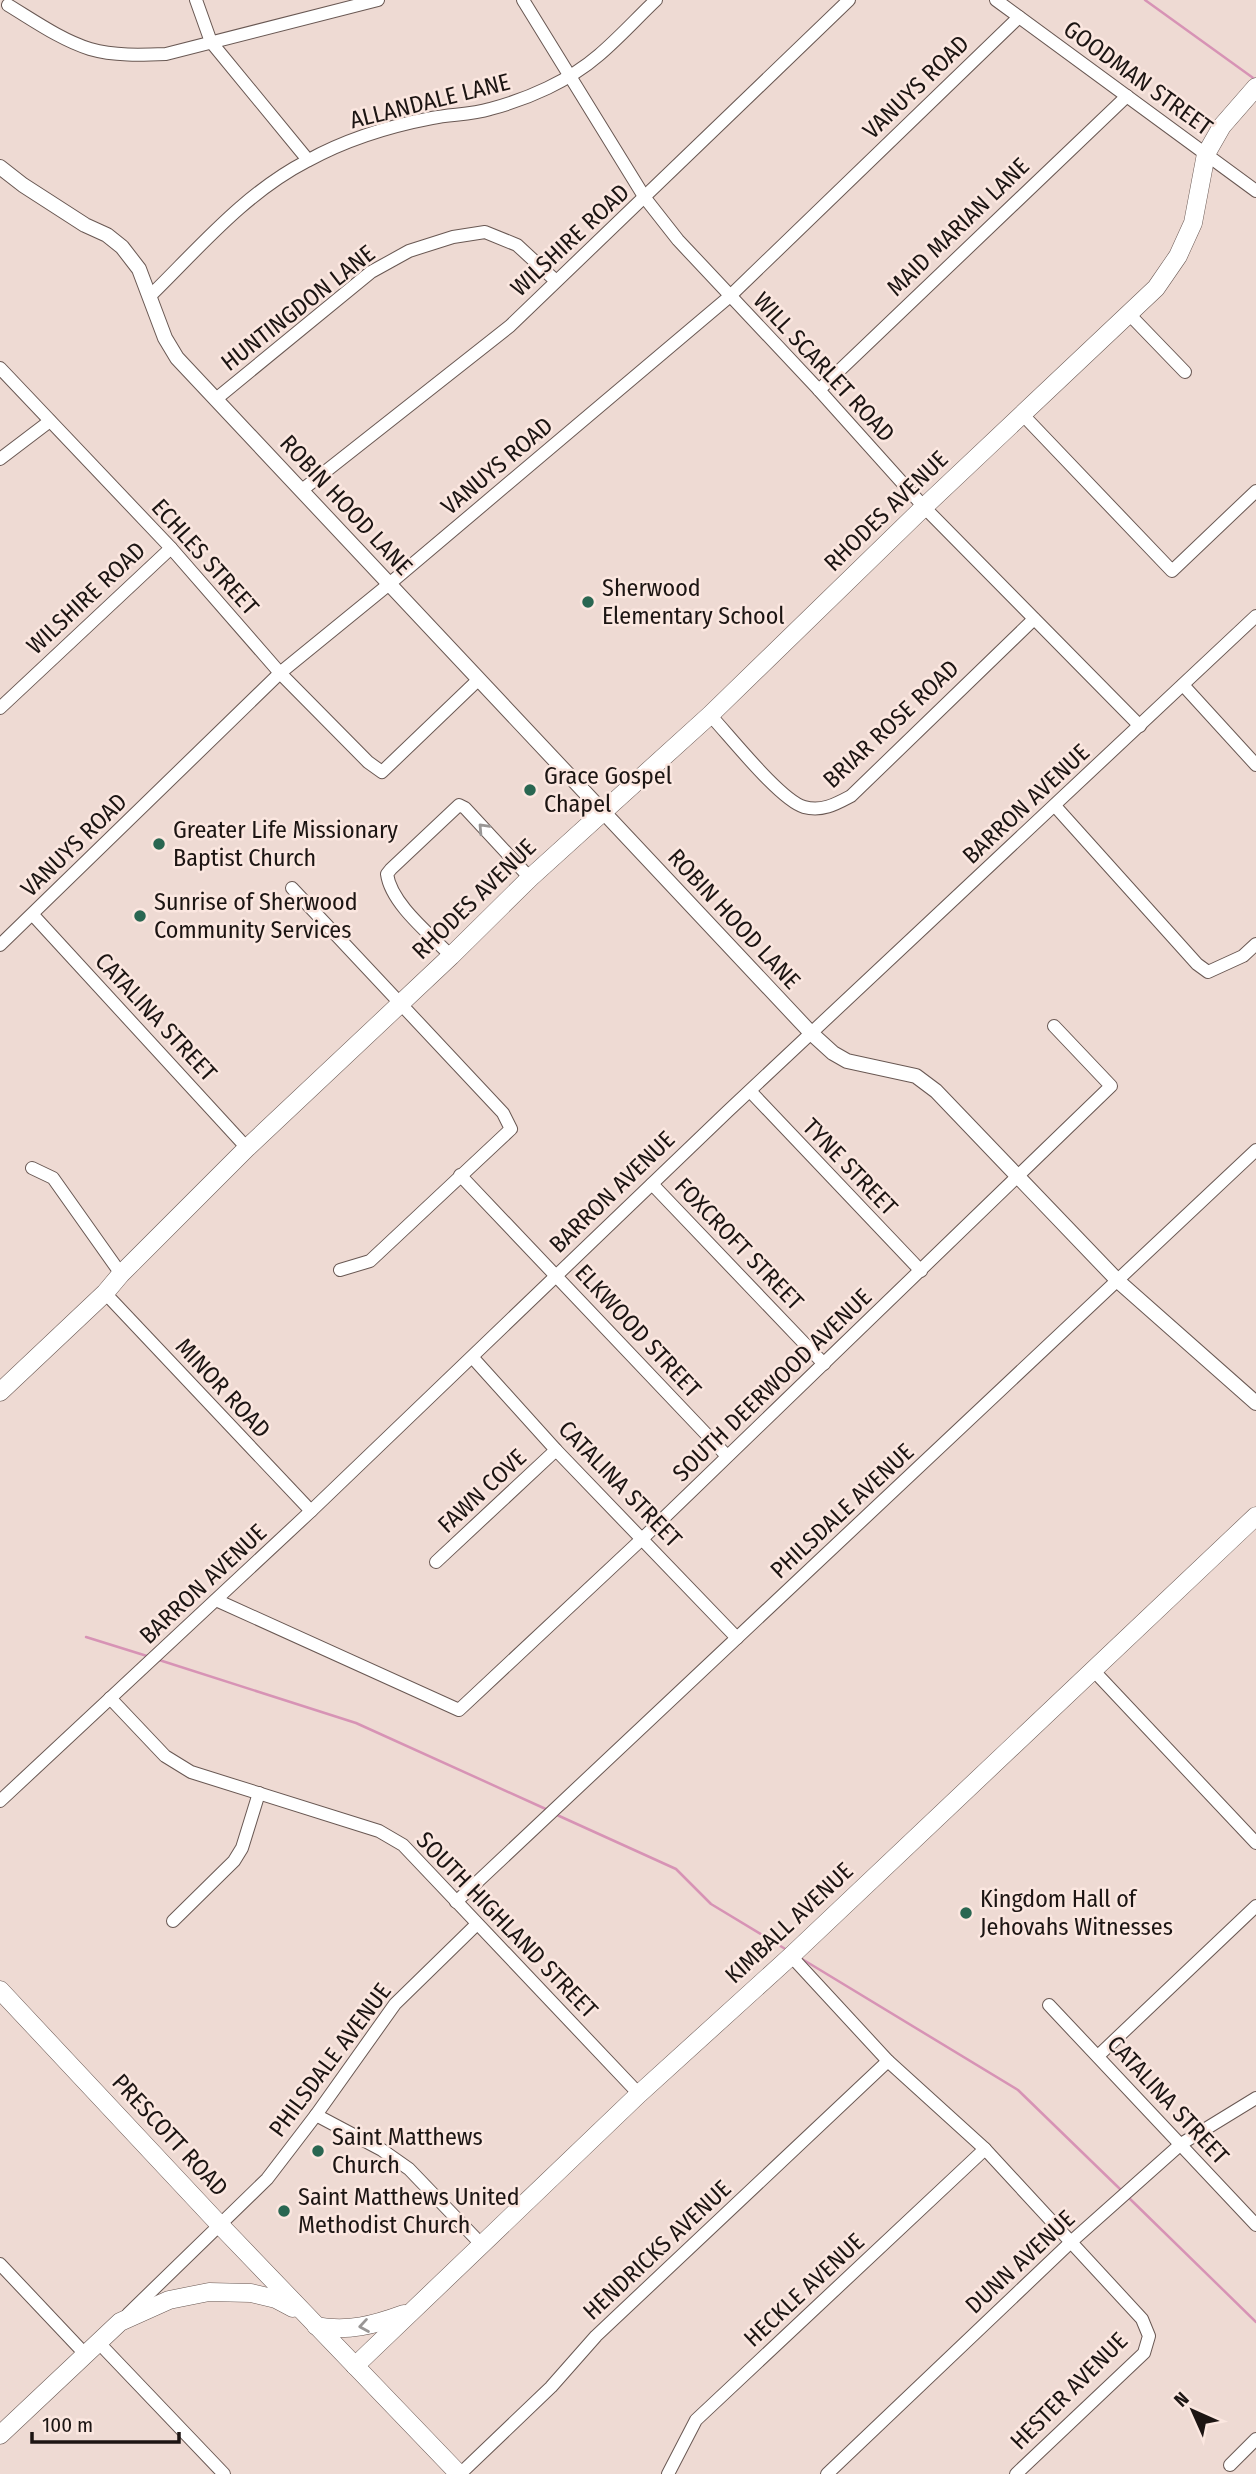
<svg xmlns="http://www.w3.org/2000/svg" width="1256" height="2474" viewBox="0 0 1256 2474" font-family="'Fira Sans Condensed',sans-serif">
<rect width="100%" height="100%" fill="#eedad3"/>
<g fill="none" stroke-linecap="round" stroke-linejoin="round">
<!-- stream -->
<g stroke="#d793b5" stroke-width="2.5">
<polyline points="1145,0 1256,80"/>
<polyline points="86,1637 147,1656"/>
<polyline points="156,1659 356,1723 548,1810"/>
<polyline points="557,1815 676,1869 711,1904 787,1950"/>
<polyline points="802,1959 1018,2090 1121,2190"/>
<polyline points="1128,2197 1256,2322"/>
</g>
<defs>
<g id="minor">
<polyline points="196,0 211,42 308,160"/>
<polyline points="523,0 645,198 678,240 819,390 924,507 1140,726"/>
<polyline points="996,0 1256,191"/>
<path d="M 8,5 C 33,20 61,40 90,49 C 114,56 141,55 166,54 L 378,0"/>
<path d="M 150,296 C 199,248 245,193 307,161 C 345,140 390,126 432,118 C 451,114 471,115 490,109 C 528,99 569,81 599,55 C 619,38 637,18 656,0"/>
<polyline points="1128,313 1185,372"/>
<polyline points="0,368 171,548 280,673 368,762 382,772 478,680"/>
<polyline points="819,390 1127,96"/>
<polyline points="216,399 371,272 409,251 453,237 485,232 517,245 556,281"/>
<polyline points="1023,415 1172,571 1256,491"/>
<polyline points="0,459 50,421"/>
<polyline points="302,490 510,326 849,0"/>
<polyline points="1183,685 1256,765"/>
<polyline points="0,708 171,548"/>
<path d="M 710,715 C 729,735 780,800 804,807 C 822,812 836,804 851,796 L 1034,619"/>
<polyline points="1055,806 1197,964 1208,972 1243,956 1256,944"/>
<polyline points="292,888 503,1113 511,1129 370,1261 340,1270"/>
<polyline points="33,915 247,1148"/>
<polyline points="0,945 280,673 388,585 729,297 1019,17"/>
<path d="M 451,956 C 431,935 391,904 387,874 L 391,869 L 459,805 L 465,808 L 530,878"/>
<polyline points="750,1091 921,1271"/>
<polyline points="32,1168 53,1178 121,1274"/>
<polyline points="460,1175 727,1456"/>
<polyline points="652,1184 824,1364"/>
<polyline points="105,1293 311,1511"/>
<polyline points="473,1358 556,1450 737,1638"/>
<polyline points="436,1562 556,1450"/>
<polyline points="216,1600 459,1710 643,1538 1111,1086 1054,1026"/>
<polyline points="1094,1671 1256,1843"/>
<polyline points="110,1698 165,1756 191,1772 379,1831 403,1845 639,2094"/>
<polyline points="0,1801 311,1511 728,1111 1256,616"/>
<polyline points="456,1902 1256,1150"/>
<polyline points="173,1921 234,1861 242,1848 259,1793"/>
<polyline points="791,1956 888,2061 985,2149 1142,2319 1149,2336 1144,2353 1016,2474"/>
<polyline points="1049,2005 1256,2225"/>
<polyline points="1098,2056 1256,1906"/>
<polyline points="316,2115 382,2150 409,2169 482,2245"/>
<polyline points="0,2264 85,2354"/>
<polyline points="128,2314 267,2179 316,2115 395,2004 477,1924"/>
<polyline points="98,2342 224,2474"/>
<polyline points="1230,2465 1256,2439"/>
<polyline points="460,2474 551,2387 596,2336 888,2061"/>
<polyline points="668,2474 696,2420 985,2149"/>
<polyline points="827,2474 1072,2241 1181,2144 1256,2098"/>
</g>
<polyline id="tertiary" points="0,167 23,185 85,225 107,235 122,247 139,269 165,338 177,358 811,1033 833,1053 847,1061 916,1076 936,1091 1118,1281 1256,1403"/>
<g id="secondary">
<polyline points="0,1392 105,1293 121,1274 247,1148 451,956 530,878 710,715 924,507 1156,288 1178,256 1193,223 1206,154 1222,126 1256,87"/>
<polyline points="0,1990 219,2224 459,2474"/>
<path d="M 316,2326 C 348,2332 374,2325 404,2314"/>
<polyline points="355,2366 639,2094 791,1956 1256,1516"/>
<polyline points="0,2435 120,2322 169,2300 209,2292 251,2293 276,2299 293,2308"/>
</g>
</defs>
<!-- minor casing -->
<use href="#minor" stroke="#695853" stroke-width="14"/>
<!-- tertiary casing -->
<use href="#tertiary" stroke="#695853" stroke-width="16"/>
<!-- secondary casing -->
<use href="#secondary" stroke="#695853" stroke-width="19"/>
<!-- minor -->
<use href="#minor" stroke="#fff" stroke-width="12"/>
<!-- tertiary -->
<use href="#tertiary" stroke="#fff" stroke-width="14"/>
<!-- secondary -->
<use href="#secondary" stroke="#fff" stroke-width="18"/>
</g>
<!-- one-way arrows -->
<defs><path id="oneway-chevron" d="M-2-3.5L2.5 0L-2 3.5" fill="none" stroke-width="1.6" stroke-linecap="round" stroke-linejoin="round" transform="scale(1.75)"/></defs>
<g stroke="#999695">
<use href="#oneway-chevron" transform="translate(483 828) rotate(-133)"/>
<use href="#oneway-chevron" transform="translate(364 2326) rotate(171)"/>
</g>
<!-- markers -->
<g fill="#296651" stroke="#fbe7e0" stroke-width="2.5">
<circle cx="588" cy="602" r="7"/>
<circle cx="530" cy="790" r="7"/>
<circle cx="159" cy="844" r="7"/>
<circle cx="140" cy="916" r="7"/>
<circle cx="966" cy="1913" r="7"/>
<circle cx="318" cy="2151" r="7"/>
<circle cx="284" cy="2211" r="7"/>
</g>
<g text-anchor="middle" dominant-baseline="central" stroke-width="5" stroke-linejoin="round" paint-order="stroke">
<!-- street labels -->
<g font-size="24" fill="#1c1513" stroke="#fbe7e0">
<text transform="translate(1138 78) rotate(36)">GOODMAN STREET</text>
<text transform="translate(916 87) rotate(-44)">VANUYS ROAD</text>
<text transform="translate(430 101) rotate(-14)">ALLANDALE LANE</text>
<text transform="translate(958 227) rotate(-44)">MAID MARIAN LANE</text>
<text transform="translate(570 240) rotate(-43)">WILSHIRE ROAD</text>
<text transform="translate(298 308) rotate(-38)">HUNTINGDON LANE</text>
<text transform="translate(824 367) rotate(47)">WILL SCARLET ROAD</text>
<text transform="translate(497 466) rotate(-40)">VANUYS ROAD</text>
<text transform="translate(346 505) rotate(47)">ROBIN HOOD LANE</text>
<text transform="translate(886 511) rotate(-44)">RHODES AVENUE</text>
<text transform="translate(205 557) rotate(48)">ECHLES STREET</text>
<text transform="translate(86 598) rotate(-43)">WILSHIRE ROAD</text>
<text transform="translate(891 724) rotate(-43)">BRIAR ROSE ROAD</text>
<text transform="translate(1026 804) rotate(-43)">BARRON AVENUE</text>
<text transform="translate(74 845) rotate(-44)">VANUYS ROAD</text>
<text transform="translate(474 899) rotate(-44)">RHODES AVENUE</text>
<text transform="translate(734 919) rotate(47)">ROBIN HOOD LANE</text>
<text transform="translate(156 1017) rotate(47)">CATALINA STREET</text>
<text transform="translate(850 1167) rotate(46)">TYNE STREET</text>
<text transform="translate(612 1192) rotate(-44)">BARRON AVENUE</text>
<text transform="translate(739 1244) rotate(46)">FOXCROFT STREET</text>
<text transform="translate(638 1331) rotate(47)">ELKWOOD STREET</text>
<text transform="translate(772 1385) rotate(-44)">SOUTH DEERWOOD AVENUE</text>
<text transform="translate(223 1388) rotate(47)">MINOR ROAD</text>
<text transform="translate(620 1484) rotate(46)">CATALINA STREET</text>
<text transform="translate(482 1491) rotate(-43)">FAWN COVE</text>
<text transform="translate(842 1511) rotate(-43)">PHILSDALE AVENUE</text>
<text transform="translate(203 1584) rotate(-43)">BARRON AVENUE</text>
<text transform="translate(789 1923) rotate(-43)">KIMBALL AVENUE</text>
<text transform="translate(507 1925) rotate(46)">SOUTH HIGHLAND STREET</text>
<text transform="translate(330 2060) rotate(-53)">PHILSDALE AVENUE</text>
<text transform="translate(1168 2100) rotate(47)">CATALINA STREET</text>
<text transform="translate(170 2135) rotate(47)">PRESCOTT ROAD</text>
<text transform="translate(657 2250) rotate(-43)">HENDRICKS AVENUE</text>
<text transform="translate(1020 2262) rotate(-43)">DUNN AVENUE</text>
<text transform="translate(804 2290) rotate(-43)">HECKLE AVENUE</text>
<text transform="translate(1069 2391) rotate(-45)">HESTER AVENUE</text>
</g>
<!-- poi labels -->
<g font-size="24" fill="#1c1513" stroke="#fbe7e0" text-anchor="start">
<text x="602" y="588">Sherwood<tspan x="602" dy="28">Elementary School</tspan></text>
<text x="544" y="776">Grace Gospel<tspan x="544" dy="28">Chapel</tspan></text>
<text x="173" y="830">Greater Life Missionary<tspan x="173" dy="28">Baptist Church</tspan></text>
<text x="154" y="902">Sunrise of Sherwood<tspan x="154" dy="28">Community Services</tspan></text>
<text x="980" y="1899">Kingdom Hall of<tspan x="980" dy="28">Jehovahs Witnesses</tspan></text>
<text x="332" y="2137">Saint Matthews<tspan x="332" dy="28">Church</tspan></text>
<text x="298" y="2197">Saint Matthews United<tspan x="298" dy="28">Methodist Church</tspan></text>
</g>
</g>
<!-- north arrow -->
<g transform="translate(1193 2411) rotate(315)" stroke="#fbe7e0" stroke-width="5" paint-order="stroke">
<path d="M0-5L12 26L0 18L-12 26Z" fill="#1c1513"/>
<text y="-10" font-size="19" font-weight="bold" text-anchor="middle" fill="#1c1513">N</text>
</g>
<!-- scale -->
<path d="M32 2432v10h147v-10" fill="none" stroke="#1c1513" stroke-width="3.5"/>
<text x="42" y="2432" font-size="21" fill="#1c1513" stroke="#fbe7e0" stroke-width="5" paint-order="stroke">100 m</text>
</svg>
